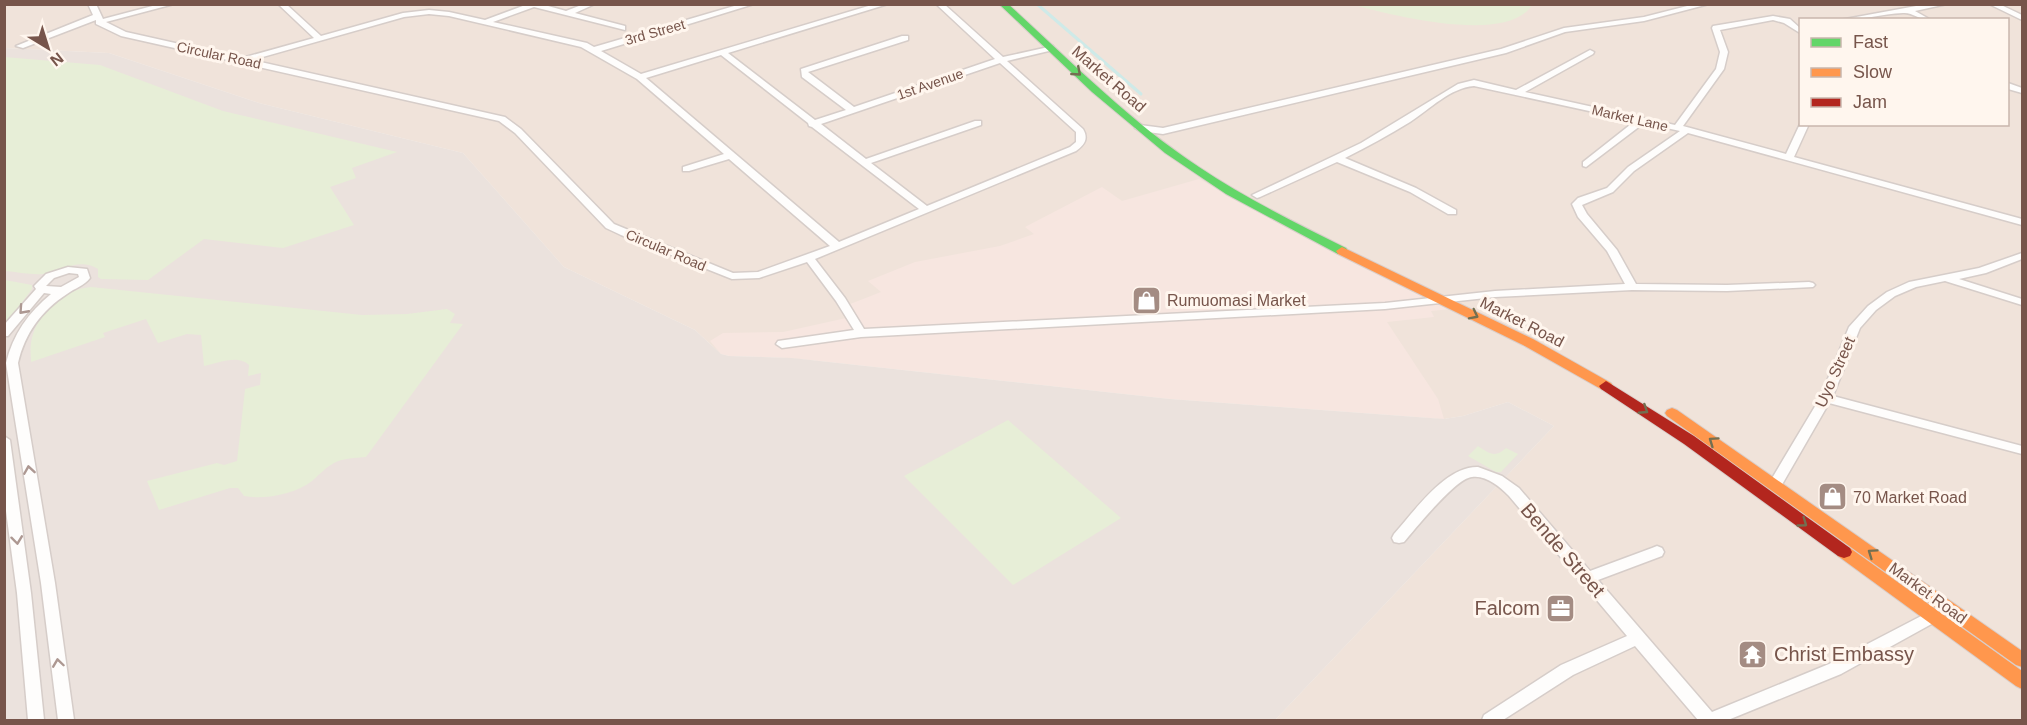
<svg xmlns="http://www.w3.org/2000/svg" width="2027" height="725" viewBox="0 0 2027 725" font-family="Arial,sans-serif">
<rect width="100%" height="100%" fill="#f7f2ec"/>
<!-- residential -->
<path fill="#f0e3da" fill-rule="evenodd" d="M 5,4 L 2022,5 L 2022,720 L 1275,720 L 1554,426 L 1508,402 L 1463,416 L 1444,419 L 792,358 L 721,354 L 695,330 L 564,267 L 463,153 L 259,103 L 109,53 L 5,48 ZM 1800,20 L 2008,20 L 2008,124 L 1800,124 Z"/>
<!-- commercial -->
<polygon fill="#f7e6e0" points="1199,179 1291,230 1451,309 1431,311 1434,317 1387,322 1438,399 1444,419 1170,399 792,358 729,356 721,354 710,341 723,333 783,332 846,318 840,308 881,292 868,281 915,262 1000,246 1034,234 1025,227 1102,187 1122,201"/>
<!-- industrial -->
<polygon fill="#ebe2dd" points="5,48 109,53 259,103 463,153 564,267 695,330 721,354 729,356 792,358 1170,399 1444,419 1463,416 1508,402 1554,426 1275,720 5,720"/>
<!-- green -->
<g fill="#e7eed7">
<path d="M 1354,5 L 1532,4 L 1532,5 C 1508,45 1391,15 1354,5 Z"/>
<path d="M 4,57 L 100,65 L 223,111 L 397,152 L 352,168 L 356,178 L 330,187 L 354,225 L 283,248 L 204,239 L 148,280 L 101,279 L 98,277 L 98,269 C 79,257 62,271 43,274 C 31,275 17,272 5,271 Z"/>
<polygon points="5,280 32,285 32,289 5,325"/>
<path d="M 91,287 L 362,315 L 407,314 L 447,309 L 455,314 L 450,323 L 463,324 L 366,457 C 355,458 344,458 334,463 C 325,468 319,475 312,481 C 295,494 265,500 244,496 L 238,488 L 230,488 L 159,510 L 147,481 L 217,463 L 224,465 L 237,461 L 245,389 L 260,385 L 261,373 L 248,376 L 249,365 C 238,354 218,363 204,366 L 201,335 L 187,334 L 158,343 L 146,319 L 103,333 L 105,337 L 31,362 C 31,356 30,349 31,343 C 35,315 63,289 91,287 Z"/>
<polygon points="1008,420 1121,518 1013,585 904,476"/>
<path d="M 1478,446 C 1490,454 1495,458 1506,448 L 1518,454 L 1501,472 L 1496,472 L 1468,456 Z"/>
</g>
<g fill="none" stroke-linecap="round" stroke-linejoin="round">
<!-- stream -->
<polyline stroke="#ceeae8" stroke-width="3" points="1037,4 1141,94"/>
<defs>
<g id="street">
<path d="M 88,4 L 96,4 L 103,19 L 160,4 L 174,4 L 106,22 L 126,32 L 242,58 L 314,38 L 278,4 L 286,4 L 321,36 L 403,13 L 429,10 L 449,12 L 485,20 L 528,4 L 541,4 L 566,11 L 584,4 L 595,4 L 575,13 L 625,26 L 625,30 L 534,7 L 493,22 L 587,43 L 594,47 L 741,4 L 754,4 L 601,51 L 641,74 L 875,4 L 888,4 L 728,53 L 815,120 L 846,110 L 802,77 L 801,69 L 902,36 L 908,36 L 908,40 L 808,72 L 854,107 L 995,59 L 936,4 L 944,4 L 1003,57 L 1053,46 L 1053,50 L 1007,61 L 1083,129 C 1089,139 1084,145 1076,151 L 815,259 L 845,298 L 864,329 L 1385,303 L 1495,291 L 1625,284 L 1607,251 L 1578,217 L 1572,204 L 1578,198 L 1607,188 L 1628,167 L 1680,131 L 1644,123 L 1586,167 L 1583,166 L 1583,162 L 1635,121 L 1474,86 C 1450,88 1430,109 1410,122 C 1389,135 1367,147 1345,158 L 1416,188 L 1456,210 L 1456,214 L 1448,214 L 1410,192 L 1337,162 L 1260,197 L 1257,198 L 1252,195 L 1361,143 L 1458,84 L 1474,80 L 1516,90 L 1590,50 L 1594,52 L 1593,54 L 1525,92 L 1675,125 L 1716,69 L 1720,52 L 1712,28 L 1713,26 L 1773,16 L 1790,19 L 1800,28 L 1800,33 L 1784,23 L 1773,20 L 1720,30 L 1728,52 L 1724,69 L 1683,126 L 1786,154 L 1800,124 L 1809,124 L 1794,157 L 2022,219 L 2022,225 L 1688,133 L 1634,171 L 1613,192 L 1582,205 L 1587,214 L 1617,250 L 1636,284 L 1727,285 L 1809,282 L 1813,283 L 1815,285 L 1813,287 L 1727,291 L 1632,290 L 1495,297 L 1385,309 L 861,337 L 782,348 L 776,344 L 778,341 L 854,330 L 836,301 L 807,262 L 759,278 L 732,279 L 621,235 L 606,228 L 515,133 L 499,121 L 121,36 L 96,24 L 96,20 L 23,48 L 16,46 L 93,15 ZM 429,14 L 449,16 L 581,47 L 637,79 L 724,154 L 683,167 L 683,171 L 689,171 L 729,159 L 830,246 L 758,272 L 733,273 L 614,224 L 521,129 L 505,117 L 252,60 L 404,17 ZM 721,55 L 808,123 L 809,126 L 812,127 L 919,209 L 839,242 L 646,78 ZM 1000,63 L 1076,132 L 1076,142 L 1070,147 L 927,206 L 871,163 L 981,125 L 981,121 L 975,121 L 866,159 L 821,124 Z"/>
<polygon points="1695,4 1709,4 1644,21 1565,32 1506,53 1163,134 1140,131 1135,128 1140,125 1163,128 1501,49 1564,28 1644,17"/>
<path d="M 1927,4 L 1947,4 L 1915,11 L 1931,20 C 1919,20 1912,12 1903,13 C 1882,14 1861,20 1840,20 Z"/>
<polygon points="1989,4 1999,4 2022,15 2022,20"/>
<polygon points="2008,83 2022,88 2022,93 2008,89"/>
<polygon points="2022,253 2022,259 1986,273 1959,279 2022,299 2022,305 1945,281 1916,287 1895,296 1876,310 1860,328 1833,396 2022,446 2022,454 1829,403 1780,488 1770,488 1768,485 1820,398 1849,327 1868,306 1887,292 1909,282 1979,268"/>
<path d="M 68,267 L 87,269 L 90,278 C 84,286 75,288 67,294 C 41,311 25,333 18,363 L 55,583 L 74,720 L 58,720 L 41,583 L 6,363 C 13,334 28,313 51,294 L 44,293 L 8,336 L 4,336 L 4,325 L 36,289 L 34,286 L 46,274 ZM 69,273 L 78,274 L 79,277 L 61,287 L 46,286 L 54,278 Z"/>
<polygon points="4,436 10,440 31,593 44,720 28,720 17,593 4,496"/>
<path d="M 1478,467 L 1502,476 L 1519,488 L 1590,571 L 1652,548 L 1657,546 L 1662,548 L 1664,552 L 1662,556 L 1598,580 L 1712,712 L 1829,664 L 1927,613 L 1932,611 L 1937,613 L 1940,617 L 1937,621 L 1841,674 L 1728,720 L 1698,720 L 1635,646 L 1573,675 L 1503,720 L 1482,720 L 1484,715 L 1561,665 L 1627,636 L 1509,496 C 1499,486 1486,475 1472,477 C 1456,478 1416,528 1404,542 L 1399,543 L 1394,542 L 1392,538 L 1394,534 C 1414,512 1445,466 1478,467 Z"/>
</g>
<path id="fast" d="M 999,4 L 1008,4 C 1070,60 1129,121 1199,167 C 1245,198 1296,223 1346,248 L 1348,251 L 1346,254 L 1338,254 L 1226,194 L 1165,153 L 1092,92 Z"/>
<g id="slow">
<polygon points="1342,247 1533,339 1611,383 1613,386 1606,391 1601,389 1523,345 1338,254 1336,251"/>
<polygon points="1672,408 1677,410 2022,651 2022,667 2016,665 1667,416 1665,413 1667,410"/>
<polygon points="1844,546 1850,548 2022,671 2022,689 2016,686 1838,556 1836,552 1838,548"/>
</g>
<polygon id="jam" points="1606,381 1694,436 1850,548 1852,552 1850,556 1844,558 1838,556 1684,444 1601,389 1599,386"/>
</defs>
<!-- street casing -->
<use href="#street" stroke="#d6cdc9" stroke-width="3"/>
<!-- fast casing -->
<use href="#fast" stroke="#d9ceca" stroke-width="2"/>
<!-- slow casing -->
<use href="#slow" stroke="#d9ceca" stroke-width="2"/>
<!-- jam casing -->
<use href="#jam" stroke="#d9ceca" stroke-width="2"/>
<!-- street -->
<use href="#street" fill="#fefdfc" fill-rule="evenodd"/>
<!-- fast -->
<use href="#fast" fill="#63d668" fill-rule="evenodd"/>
<!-- slow -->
<use href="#slow" fill="#ff974d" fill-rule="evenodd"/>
<!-- jam -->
<use href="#jam" fill="#b3261e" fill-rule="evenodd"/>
</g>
<!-- one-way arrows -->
<defs><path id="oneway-chevron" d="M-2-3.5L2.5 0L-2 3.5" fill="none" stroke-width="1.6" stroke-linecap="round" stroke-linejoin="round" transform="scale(1.5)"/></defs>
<g stroke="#736f51">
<use href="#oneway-chevron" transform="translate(1077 72) rotate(41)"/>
<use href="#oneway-chevron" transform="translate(1474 315) rotate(27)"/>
<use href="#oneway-chevron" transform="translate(1644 410) rotate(33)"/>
<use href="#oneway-chevron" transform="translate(1713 441) rotate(-145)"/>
<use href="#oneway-chevron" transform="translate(1803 523) rotate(36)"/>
<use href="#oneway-chevron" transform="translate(1872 553) rotate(-145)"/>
</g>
<g stroke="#ad9892">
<use href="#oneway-chevron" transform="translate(23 310) rotate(132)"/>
<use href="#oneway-chevron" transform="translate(29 470) rotate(-99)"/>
<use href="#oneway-chevron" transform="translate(17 540) rotate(83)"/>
<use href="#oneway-chevron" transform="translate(58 663) rotate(-98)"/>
</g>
<!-- icons -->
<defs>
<symbol id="shop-square" viewBox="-11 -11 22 22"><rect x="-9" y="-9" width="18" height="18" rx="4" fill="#a48c83" stroke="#fff6ee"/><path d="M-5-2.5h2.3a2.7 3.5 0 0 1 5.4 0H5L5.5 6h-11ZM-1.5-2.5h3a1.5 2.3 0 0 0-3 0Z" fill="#fff"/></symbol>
<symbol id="office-square" viewBox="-11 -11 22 22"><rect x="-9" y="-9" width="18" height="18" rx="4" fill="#a48c83" stroke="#fff6ee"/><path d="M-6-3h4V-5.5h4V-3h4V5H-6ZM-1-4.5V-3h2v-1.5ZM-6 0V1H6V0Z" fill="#fff"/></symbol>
<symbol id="temple-square" viewBox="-11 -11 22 22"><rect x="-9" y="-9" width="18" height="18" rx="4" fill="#a48c83" stroke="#fff6ee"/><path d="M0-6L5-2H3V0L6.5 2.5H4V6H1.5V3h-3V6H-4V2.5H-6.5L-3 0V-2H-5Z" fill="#fff"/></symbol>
</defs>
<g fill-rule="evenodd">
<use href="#shop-square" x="1130" y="284" width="33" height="33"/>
<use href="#shop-square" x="1816" y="480" width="33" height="33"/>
<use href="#office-square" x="1544" y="592" width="33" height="33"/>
<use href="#temple-square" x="1736" y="638" width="33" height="33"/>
</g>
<g text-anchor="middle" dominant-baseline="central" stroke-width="6" stroke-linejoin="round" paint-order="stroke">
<!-- far-street labels -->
<g font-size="14" fill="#77554b" stroke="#fff6ee">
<text transform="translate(655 32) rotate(-16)">3rd Street</text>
<text transform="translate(219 55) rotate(12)">Circular Road</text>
<text transform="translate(930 84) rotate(-19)">1st Avenue</text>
<text transform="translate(1630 118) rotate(13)">Market Lane</text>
<text transform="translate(666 250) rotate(23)">Circular Road</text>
</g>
<!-- street labels -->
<g font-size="16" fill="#77554b" stroke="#fff6ee">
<text transform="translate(1109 79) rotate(41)">Market Road</text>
<text transform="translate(1522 322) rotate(27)">Market Road</text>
<text transform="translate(1835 372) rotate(-66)">Uyo Street</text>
<text transform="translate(1928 593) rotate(36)">Market Road</text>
</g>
<!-- poi labels -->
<g font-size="16" fill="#77554b" stroke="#fff6ee" text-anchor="start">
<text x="1167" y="300">Rumuomasi Market</text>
<text x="1853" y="497">70 Market Road</text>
</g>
<!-- near-street labels -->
<g font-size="20" fill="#77554b" stroke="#fff6ee">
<text transform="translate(1563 550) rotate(49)">Bende Street</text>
</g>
<!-- near-poi labels -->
<g font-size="20" fill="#77554b" stroke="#fff6ee" text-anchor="end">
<text x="1540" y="608">Falcom</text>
<text x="1774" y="654" text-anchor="start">Christ Embassy</text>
</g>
</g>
<!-- border -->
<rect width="2027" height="725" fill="none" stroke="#77554b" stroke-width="12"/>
<!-- legend -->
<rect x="1799" y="18" width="210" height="108" fill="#fff6ee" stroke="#c9b6ad" stroke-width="1.5"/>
<rect x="1811" y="38" width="30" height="9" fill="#63d668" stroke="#c9b6ad" stroke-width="1.5"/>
<text x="1853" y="48" font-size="18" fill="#77554b">Fast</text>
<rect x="1811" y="68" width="30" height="9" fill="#ff974d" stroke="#c9b6ad" stroke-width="1.5"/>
<text x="1853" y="78" font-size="18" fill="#77554b">Slow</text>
<rect x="1811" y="98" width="30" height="9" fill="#b3261e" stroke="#c9b6ad" stroke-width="1.5"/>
<text x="1853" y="108" font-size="18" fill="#77554b">Jam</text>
<!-- north arrow -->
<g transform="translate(48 48) rotate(142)" stroke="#fff6ee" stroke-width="4.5" paint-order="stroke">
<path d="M0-4.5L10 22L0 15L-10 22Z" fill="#77554b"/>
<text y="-9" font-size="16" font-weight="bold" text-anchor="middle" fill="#77554b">N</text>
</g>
</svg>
